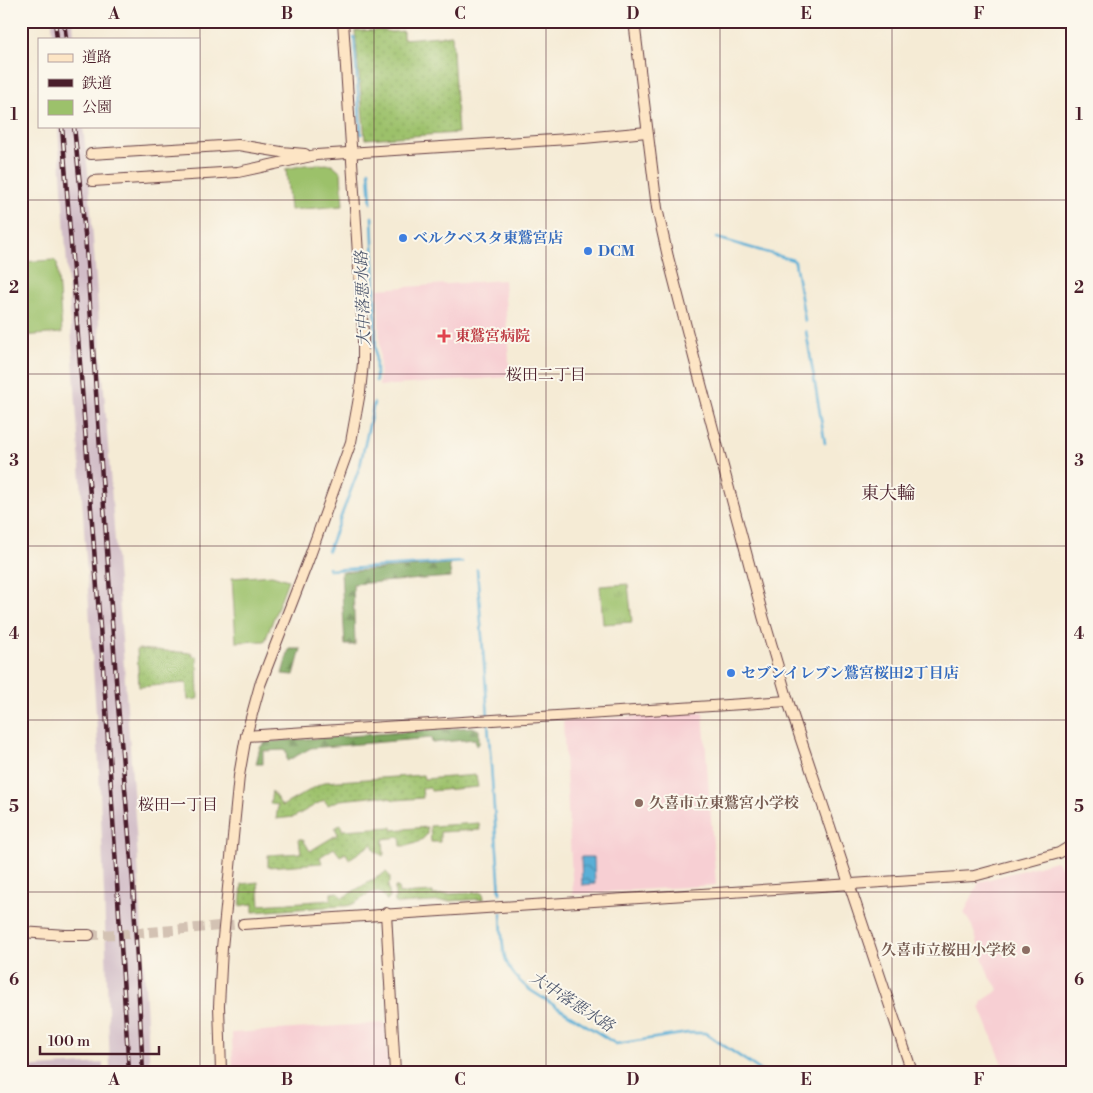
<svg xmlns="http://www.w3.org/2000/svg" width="1093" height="1093" viewBox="0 0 1093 1093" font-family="'Libre Bodoni','Noto Serif JP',serif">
<defs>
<pattern id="grass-tufts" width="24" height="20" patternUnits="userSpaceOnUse" patternTransform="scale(1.25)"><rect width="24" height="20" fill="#9cc16b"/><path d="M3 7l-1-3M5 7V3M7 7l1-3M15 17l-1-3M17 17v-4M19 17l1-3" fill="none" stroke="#88a55d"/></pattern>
<pattern id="forest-firs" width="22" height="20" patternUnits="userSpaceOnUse" patternTransform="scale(1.25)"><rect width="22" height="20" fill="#7da75f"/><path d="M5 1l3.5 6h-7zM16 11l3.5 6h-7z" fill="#68874f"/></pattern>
<pattern id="garden-dots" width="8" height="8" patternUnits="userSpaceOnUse" patternTransform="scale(1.25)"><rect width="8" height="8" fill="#9cc16b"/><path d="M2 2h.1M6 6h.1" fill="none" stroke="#88a55d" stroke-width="1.8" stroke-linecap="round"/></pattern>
<pattern id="water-waves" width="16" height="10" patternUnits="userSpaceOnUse" patternTransform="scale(1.25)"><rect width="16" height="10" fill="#5aafd6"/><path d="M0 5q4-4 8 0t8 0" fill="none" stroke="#4c8eae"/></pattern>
</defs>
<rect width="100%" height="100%" fill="#fbf7ec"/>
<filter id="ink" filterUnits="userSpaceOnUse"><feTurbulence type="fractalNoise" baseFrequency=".02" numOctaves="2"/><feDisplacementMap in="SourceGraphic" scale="10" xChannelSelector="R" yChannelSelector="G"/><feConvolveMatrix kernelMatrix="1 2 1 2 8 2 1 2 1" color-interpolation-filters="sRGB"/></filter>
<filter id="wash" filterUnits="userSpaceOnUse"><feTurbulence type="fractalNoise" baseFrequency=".0096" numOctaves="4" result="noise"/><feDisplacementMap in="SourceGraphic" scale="20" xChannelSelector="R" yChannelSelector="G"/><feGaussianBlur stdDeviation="1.12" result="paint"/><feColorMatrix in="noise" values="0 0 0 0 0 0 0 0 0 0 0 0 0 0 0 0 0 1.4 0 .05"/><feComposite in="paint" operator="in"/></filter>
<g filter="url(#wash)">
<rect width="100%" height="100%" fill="#f5ebd5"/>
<!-- built -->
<g fill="#f7cfd3">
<polygon points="504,280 510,377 379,386 380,351 378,289"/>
<polygon points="703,712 716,885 573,894 563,721"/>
<polygon points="1056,861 1072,877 1072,1072 1006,1072 980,1007 982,1001 999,990 988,974 972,926 964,913 979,882"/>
<polygon points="385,1023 388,1072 233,1072 232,1033"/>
</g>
<!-- railway -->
<g fill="#d2bdc7">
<polygon points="52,21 73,21 74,39 53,39"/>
<polygon points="58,126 83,126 89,183 137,845 150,1072 21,1072 21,1068 103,1063 103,1070 110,1069 103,865 98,745"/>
</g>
<!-- grass -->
<polygon fill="url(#grass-tufts)" stroke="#73704b" points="628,584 632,622 603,624 600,586"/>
<!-- forest -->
<g fill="url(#forest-firs)" stroke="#646345">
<polygon points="449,564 451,577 353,584 355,645 345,645 341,572"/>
<polygon points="289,649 301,649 294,675 282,674"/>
<polygon points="473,727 479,730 479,744 476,746 475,739 432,743 431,738 311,748 287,761 286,750 263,751 263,764 256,764 260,747 266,742"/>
</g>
<!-- park -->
<g fill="#9cc16b" stroke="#73704b">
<polygon points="332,164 341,172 343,206 290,210 286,169 305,165"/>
<polygon points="54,260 57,263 62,333 21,336 21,262"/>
<polygon points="272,575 288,580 265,641 236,642 232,578"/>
</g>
<!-- garden -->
<g fill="url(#garden-dots)" stroke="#73704b">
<polygon points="381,30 391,32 403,31 403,39 452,35 458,133 365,139 355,31"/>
<polygon points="137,649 192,653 192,656 197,657 198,699 188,700 186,683 139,687"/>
<polygon points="423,775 424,779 476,775 478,787 431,791 430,788 422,788 423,798 396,800 380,796 340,800 328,805 324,800 294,817 276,819 278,805 270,804 272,791 282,806 324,782"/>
<polygon points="479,823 480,830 440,832 440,842 431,842 430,826"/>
<path d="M 341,824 L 342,830 L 392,827 L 392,830 L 427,827 L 427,834 C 422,842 411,846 401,846 L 400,837 L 383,839 L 384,854 L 383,856 L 375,851 L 372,844 L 349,859 L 346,853 L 340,856 L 334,848 L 320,857 L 322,863 L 268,867 L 268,855 L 301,853 L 299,839 L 303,839 L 310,851 L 338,834 L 335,828 Z"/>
<path d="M 386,872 L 390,876 L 390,883 L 388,885 L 390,898 L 387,901 C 376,882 365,898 353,904 C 349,906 344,906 341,906 L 253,912 L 253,904 L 244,905 L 240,907 L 242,884 L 258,882 L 260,905 L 331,900 L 331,893 L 338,892 L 342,898 Z"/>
<polygon points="395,887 398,887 399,894 433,892 433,895 483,892 484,899 398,904 395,902"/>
</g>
<!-- water -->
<polygon fill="url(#water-waves)" stroke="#526780" points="581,857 594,857 595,884 582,885"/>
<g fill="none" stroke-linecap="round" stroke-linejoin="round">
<!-- stream -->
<g stroke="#5aafd6" stroke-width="2.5">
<polyline points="354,37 361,134"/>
<polyline points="369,171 371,203"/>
<polyline points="372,217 375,290 376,381"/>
<polyline points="717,238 793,260 795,262 805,321"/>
<polyline points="806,331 825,443"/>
<polyline points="328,551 360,466 374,403"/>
<polyline points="328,567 329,570 462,562"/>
<polyline points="477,569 488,717"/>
<polyline points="488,723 500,893"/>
<path d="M 501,913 C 503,949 499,966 530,990 L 616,1044 L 688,1033 L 705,1033 L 763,1072"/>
</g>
</g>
</g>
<g filter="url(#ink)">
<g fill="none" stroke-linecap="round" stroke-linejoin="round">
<!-- secondary-tunnel -->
<polyline stroke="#d3c2b3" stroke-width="10" stroke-dasharray="10 5" stroke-linecap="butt" points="89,935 126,934 243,924"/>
<defs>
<g id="secondary">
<polyline points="634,21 657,208 668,257 697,369 763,616 788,701 912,1072"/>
<polyline points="91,154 238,145 281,152 305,154"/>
<polyline points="93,181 238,172 316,155 584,138 647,132"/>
<polyline points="246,736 788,701"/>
<polyline points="386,913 395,1072"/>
<polyline points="243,924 974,876 1059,853 1072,845"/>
<polyline points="21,932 66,935 89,935"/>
<polyline points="221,1072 219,1006 222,948 239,776 246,736 260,685 308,561 351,442 360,392 363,363 363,332 343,21"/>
</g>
</defs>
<!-- secondary casing -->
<use href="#secondary" stroke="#643e44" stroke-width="12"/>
<!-- secondary -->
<use href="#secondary" stroke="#fde5c5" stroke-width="10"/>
<defs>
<g id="rail">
<polyline points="55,21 57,39"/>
<polyline points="64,21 66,39"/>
<polyline points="62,126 105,693 129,1072"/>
<polyline points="74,126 85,234 117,693 133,884 143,1072"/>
</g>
</defs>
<!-- rail casing -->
<use href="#rail" stroke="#4a1f2b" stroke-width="4.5"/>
<!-- rail -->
<use href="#rail" stroke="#fbf7ec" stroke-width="2.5" stroke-dasharray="8" stroke-linecap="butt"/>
</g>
</g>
<!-- grid -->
<path fill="none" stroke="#4a1f2b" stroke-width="1" stroke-opacity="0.55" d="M 200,21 L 200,1072M 374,21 L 374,1072M 546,21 L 546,1072M 720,21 L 720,1072M 892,21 L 892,1072M 21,200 L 1072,200M 21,374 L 1072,374M 21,546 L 1072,546M 21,720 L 1072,720M 21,892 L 1072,892"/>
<!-- markers -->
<g fill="#3f7fe0" stroke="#fbf7ec" stroke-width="2">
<circle cx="403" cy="238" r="5"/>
<circle cx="588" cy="251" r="5"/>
<circle cx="731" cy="673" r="5"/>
</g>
<path fill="#e0444e" stroke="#fbf7ec" stroke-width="2" d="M441.5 328.5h5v5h5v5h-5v5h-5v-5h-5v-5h5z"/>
<g fill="#8d6e63" stroke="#fbf7ec" stroke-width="2">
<circle cx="639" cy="803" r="5"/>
<circle cx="1026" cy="950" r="5"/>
</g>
<g text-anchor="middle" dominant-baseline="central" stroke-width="4" stroke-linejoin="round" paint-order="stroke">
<!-- shop labels -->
<g font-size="15" font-weight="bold" fill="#366cbe" stroke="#fbf7ec" text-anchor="start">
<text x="413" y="238">ベルクベスタ東鷲宮店</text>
<text x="598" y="251">DCM</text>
<text x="741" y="673">セブンイレブン鷲宮桜田2丁目店</text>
</g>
<!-- health labels -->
<g font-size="15" font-weight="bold" fill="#be3a42" stroke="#fbf7ec" text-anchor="start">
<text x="455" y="336">東鷲宮病院</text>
</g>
<!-- education labels -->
<g font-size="15" font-weight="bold" fill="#785e54" stroke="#fbf7ec" text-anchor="start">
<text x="649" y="803">久喜市立東鷲宮小学校</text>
<text x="1016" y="950" text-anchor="end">久喜市立桜田小学校</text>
</g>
<!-- water labels -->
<g font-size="16" font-style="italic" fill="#50596f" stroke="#fbf7ec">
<text transform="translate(363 299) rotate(-92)">大中落悪水路</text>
<text transform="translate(572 1002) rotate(33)">大中落悪水路</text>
</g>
<!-- neighbourhood labels -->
<g font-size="16" fill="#4a1f2b" stroke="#fbf7ec">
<text x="546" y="375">桜田二丁目</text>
<text x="178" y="805">桜田一丁目</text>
</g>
<!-- quarter labels -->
<g font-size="18" fill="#4a1f2b" stroke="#fbf7ec">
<text x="888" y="493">東大輪</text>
</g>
</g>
<!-- margin -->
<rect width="1093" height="1093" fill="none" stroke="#fbf7ec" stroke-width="55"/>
<!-- legend -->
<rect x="38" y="38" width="162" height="90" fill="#fbf7ec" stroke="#b4a19f"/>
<rect x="48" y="54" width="25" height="8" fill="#fde5c5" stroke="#b4a19f"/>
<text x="82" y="62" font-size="15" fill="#4a1f2b">道路</text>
<rect x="48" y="79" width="25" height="8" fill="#4a1f2b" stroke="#b4a19f"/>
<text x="82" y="88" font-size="15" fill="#4a1f2b">鉄道</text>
<rect x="48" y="100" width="25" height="15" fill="#9cc16b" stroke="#b4a19f"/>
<text x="82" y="112" font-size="15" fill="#4a1f2b">公園</text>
<!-- scale -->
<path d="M40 1046v8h119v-8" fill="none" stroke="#4a1f2b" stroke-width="2.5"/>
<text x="48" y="1046" font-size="15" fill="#4a1f2b" stroke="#fbf7ec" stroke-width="4" paint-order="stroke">100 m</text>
<rect x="28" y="28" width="1038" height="1038" fill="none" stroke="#4a1f2b" stroke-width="2"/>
<g font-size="16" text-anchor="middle" font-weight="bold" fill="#4a1f2b">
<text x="114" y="19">A</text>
<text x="287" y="19">B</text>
<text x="460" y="19">C</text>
<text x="633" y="19">D</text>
<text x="806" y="19">E</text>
<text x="979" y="19">F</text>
<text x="14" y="120">1</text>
<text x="1079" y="120">1</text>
<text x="14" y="293">2</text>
<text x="1079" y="293">2</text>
<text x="14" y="466">3</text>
<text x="1079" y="466">3</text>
<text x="14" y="639">4</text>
<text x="1079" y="639">4</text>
<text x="14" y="812">5</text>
<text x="1079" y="812">5</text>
<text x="14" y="985">6</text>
<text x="1079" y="985">6</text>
<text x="114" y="1085">A</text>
<text x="287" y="1085">B</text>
<text x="460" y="1085">C</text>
<text x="633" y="1085">D</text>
<text x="806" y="1085">E</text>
<text x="979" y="1085">F</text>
</g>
</svg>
